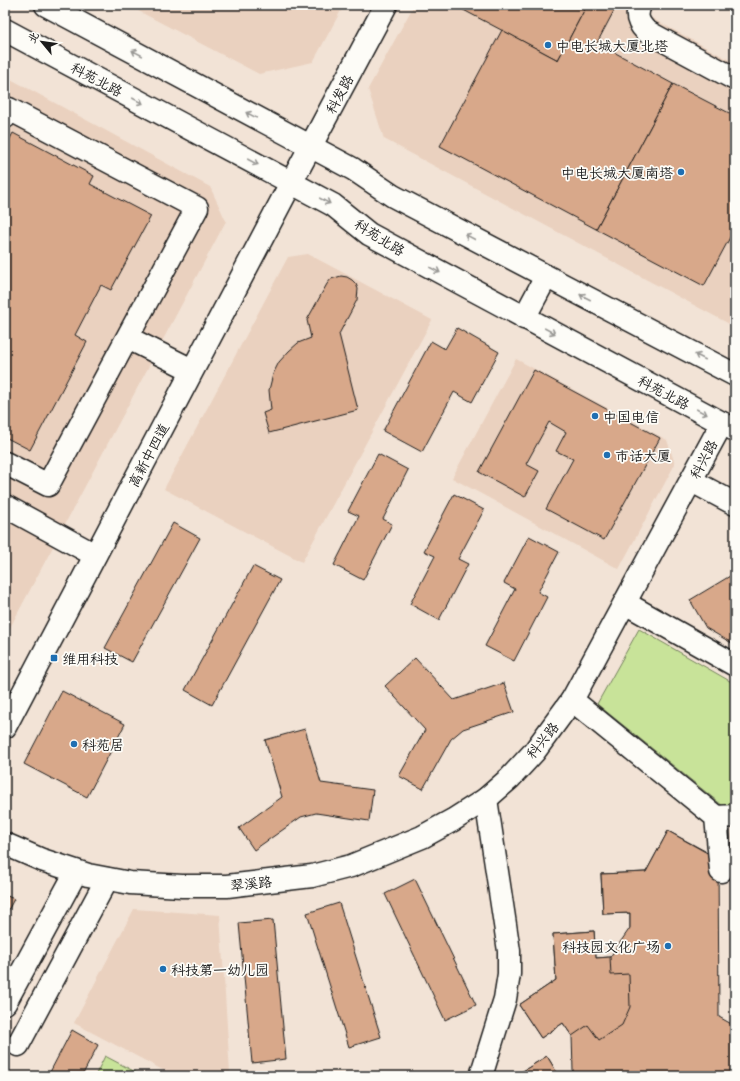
<svg xmlns="http://www.w3.org/2000/svg" width="740" height="1081" viewBox="0 0 740 1081" font-family="'Playpen Sans','LXGW WenKai TC',sans-serif">
<rect width="100%" height="100%" fill="#f2e3d6"/>
<filter id="ink" filterUnits="userSpaceOnUse"><feTurbulence type="fractalNoise" baseFrequency=".025" numOctaves="2"/><feDisplacementMap in="SourceGraphic" scale="8" xChannelSelector="R" yChannelSelector="G"/><feConvolveMatrix kernelMatrix="1 2 1 2 8 2 1 2 1" color-interpolation-filters="sRGB"/></filter>
<g filter="url(#ink)">
<!-- built -->
<g fill="#ead1bf">
<polygon points="127,5 344,5 313,62 259,74"/>
<polygon points="414,5 651,5 646,15 735,63 735,327 384,139 368,89"/>
<polygon points="5,76 210,187 226,221 5,637"/>
<polygon points="308,254 432,320 302,562 164,489 288,257"/>
<polygon points="516,359 667,440 675,464 619,569 452,478"/>
<polygon points="134,909 220,915 230,1073 228,1076 174,1076 74,1023"/>
</g>
<!-- green -->
<g fill="#c8e399" stroke="#72805a">
<polygon points="639,629 735,684 735,803 734,805 723,806 597,704"/>
<polygon points="105,1056 143,1076 95,1076"/>
</g>
<!-- building -->
<g fill="#d8a88a" stroke="#1c1c1c">
<polygon points="454,5 587,5 558,60"/>
<polygon points="587,5 617,5 597,43 673,84 596,229 440,146 502,30 558,60"/>
<polygon points="673,84 735,116 735,228 704,286 596,229"/>
<polygon points="13,133 94,176 90,184 151,216 111,290 101,285 75,335 87,342 30,450 5,437 5,148"/>
<polygon points="341,276 347,277 352,280 356,284 358,289 357,300 339,334 358,410 269,433 263,413 271,410 269,390 273,374 279,362 289,351 298,343 311,338 307,320 327,284 331,279"/>
<polygon points="457,328 499,352 472,402 454,392 422,452 383,431 431,341 445,349"/>
<polygon points="534,370 660,438 604,540 546,509 573,459 556,451 566,432 549,422 526,464 539,471 525,497 479,472"/>
<polygon points="378,454 408,470 383,519 392,524 363,580 334,565 359,516 348,511"/>
<polygon points="454,494 484,510 458,559 468,564 439,620 410,604 435,556 424,551"/>
<polygon points="173,523 200,538 132,662 105,648"/>
<polygon points="529,536 559,552 538,592 547,597 514,661 485,646 515,589 504,583"/>
<polygon points="253,566 280,580 212,705 185,690"/>
<polygon points="735,573 735,645 706,628 690,600"/>
<polygon points="415,658 454,700 504,683 514,712 463,729 451,739 423,789 399,776 425,730 385,686"/>
<polygon points="62,691 125,724 87,797 24,764"/>
<polygon points="305,729 321,783 373,790 369,821 316,813 301,817 254,850 239,828 282,797 265,740"/>
<polygon points="668,831 705,851 692,875 705,882 696,897 711,905 695,935 678,945 651,947 650,928 630,928 630,913 603,914 601,874 646,872"/>
<polygon points="668,831 718,859 719,1017 735,1026 735,1076 566,1076 573,1071 572,1036 563,1023 541,1038 519,1005 556,980 553,934 594,931 596,958 610,957 630,928 630,913 603,914 601,874 646,872"/>
<polygon points="415,879 476,1005 445,1020 385,894"/>
<polygon points="5,895 14,899 5,916"/>
<polygon points="339,903 381,1037 349,1047 307,913"/>
<polygon points="273,920 286,1059 252,1063 239,923"/>
<polygon points="594,931 596,958 610,957 611,975 629,974 630,1007 622,1025 599,1040 588,1025 572,1036 563,1023 541,1038 519,1005 556,980 553,934"/>
<polygon points="72,1030 98,1045 82,1076 48,1076"/>
<polygon points="547,1056 559,1076 515,1076"/>
<polygon points="547,1056 559,1076 515,1076"/>
<polygon points="573,1071 577,1076 566,1076"/>
</g>
<g fill="none" stroke-linecap="round" stroke-linejoin="round">
<defs>
<g id="minor">
<path d="M 640,5 C 635,16 638,23 646,31 L 735,79"/>
<polyline points="5,117 9,109 197,208 48,485 5,463"/>
<polyline points="128,338 192,370"/>
<polyline points="692,481 735,504"/>
<polyline points="5,506 95,555"/>
<polyline points="625,603 735,665"/>
<polyline points="572,700 716,817 721,871"/>
<polyline points="716,817 735,816"/>
<polyline points="5,844 42,860 88,875 130,883 182,886 227,886 312,876 351,866 422,837 453,820 486,799 510,778 534,752 572,700 722,423"/>
<polyline points="5,1003 76,872"/>
<polyline points="18,1045 107,879"/>
<polyline points="481,1076 505,999 509,974 509,951 486,799"/>
</g>
<g id="major">
<polyline points="46,5 353,169 393,196 735,375"/>
<polyline points="5,30 333,205 369,234 735,430"/>
<polyline points="524,318 546,277"/>
<polyline points="5,727 291,183 386,5"/>
</g>
</defs>
<!-- minor casing -->
<use href="#minor" stroke="#1c1c1c" stroke-width="25"/>
<!-- major casing -->
<use href="#major" stroke="#1c1c1c" stroke-width="25"/>
<!-- minor -->
<use href="#minor" stroke="#fdfcf7" stroke-width="22"/>
<!-- major -->
<use href="#major" stroke="#fdfcf7" stroke-width="22"/>
</g>
<!-- one-way arrows -->
<defs><path id="oneway-shaft" d="M-6 0H5M1.5-3L5.5 0L1.5 3" fill="none" stroke-width="1.6" stroke-linecap="round" stroke-linejoin="round"/></defs>
<g stroke="#989794">
<use href="#oneway-shaft" transform="translate(137 53) rotate(-152)"/>
<use href="#oneway-shaft" transform="translate(138 101) rotate(28)"/>
<use href="#oneway-shaft" transform="translate(251 115) rotate(-152)"/>
<use href="#oneway-shaft" transform="translate(253 162) rotate(28)"/>
<use href="#oneway-shaft" transform="translate(325 201) rotate(28)"/>
<use href="#oneway-shaft" transform="translate(470 237) rotate(-152)"/>
<use href="#oneway-shaft" transform="translate(435 270) rotate(28)"/>
<use href="#oneway-shaft" transform="translate(585 297) rotate(-153)"/>
<use href="#oneway-shaft" transform="translate(550 331) rotate(28)"/>
<use href="#oneway-shaft" transform="translate(700 357) rotate(-153)"/>
<use href="#oneway-shaft" transform="translate(702 412) rotate(28)"/>
</g>
</g>
<!-- markers -->
<g fill="#1f6fb2" stroke="#fdfcf7" stroke-width="1.5">
<circle cx="548" cy="45" r="4"/>
<circle cx="681" cy="172" r="4"/>
<circle cx="595" cy="416" r="4"/>
<circle cx="607" cy="455" r="4"/>
<rect x="50" y="654" width="8" height="8" rx="2"/>
<circle cx="74" cy="744" r="4"/>
<circle cx="668" cy="946" r="4"/>
<circle cx="163" cy="969" r="4"/>
</g>
<g text-anchor="middle" dominant-baseline="central" stroke-width="3.5" stroke-linejoin="round" paint-order="stroke">
<!-- poi labels -->
<g font-size="14" fill="#1c1c1c" stroke="#fdfcf7" text-anchor="start">
<text x="556" y="45">中电长城大厦北塔</text>
<text x="673" y="172" text-anchor="end">中电长城大厦南塔</text>
<text x="603" y="416">中国电信</text>
<text x="615" y="455">市话大厦</text>
<text x="62" y="658">维用科技</text>
<text x="82" y="744">科苑居</text>
<text x="660" y="946" text-anchor="end">科技园文化广场</text>
<text x="171" y="969">科技第一幼儿园</text>
</g>
<!-- street labels -->
<g font-size="14" fill="#1c1c1c" stroke="#fdfcf7">
<text transform="translate(97 79) rotate(28)">科苑北路</text>
<text transform="translate(339 94) rotate(-62)">科发路</text>
<text transform="translate(380 237) rotate(32)">科苑北路</text>
<text transform="translate(664 392) rotate(28)">科苑北路</text>
<text transform="translate(148 455) rotate(-62)">高新中四道</text>
<text transform="translate(703 459) rotate(-62)">科兴路</text>
<text transform="translate(542 740) rotate(-51)">科兴路</text>
<text transform="translate(251 883) rotate(-6)">翠溪路</text>
</g>
</g>
<!-- margin -->
<rect width="740" height="1081" fill="none" stroke="#fdfcf7" stroke-width="20"/>
<rect x="10" y="10" width="720" height="1061" fill="none" stroke="#1c1c1c" stroke-width="1.5" filter="url(#ink)"/>
<!-- north arrow -->
<g transform="translate(42 42) rotate(299)" stroke="#fdfcf7" stroke-width="3" paint-order="stroke">
<path d="M0-3L7 15L0 10L-7 15Z" fill="#1c1c1c"/>
<text y="-6" font-size="11" font-weight="bold" text-anchor="middle" fill="#1c1c1c">北</text>
</g>
</svg>
